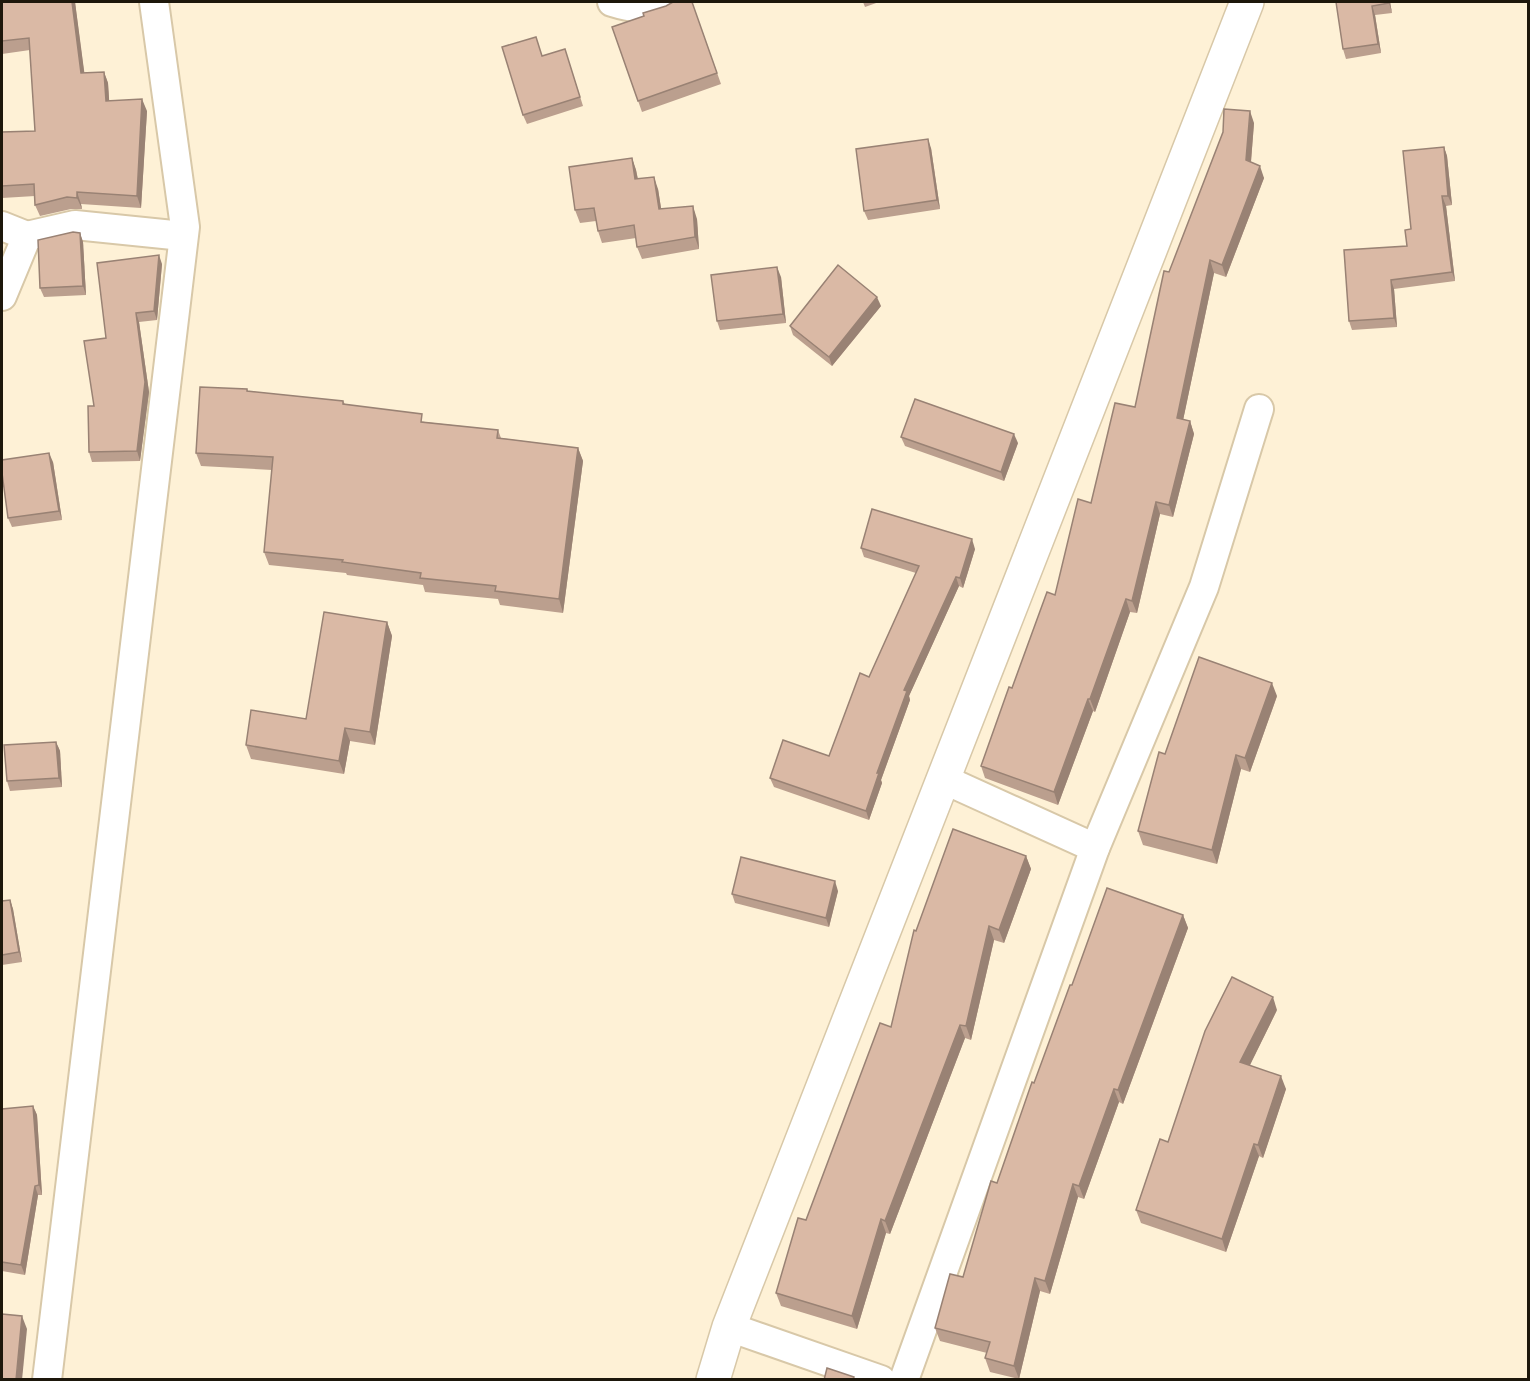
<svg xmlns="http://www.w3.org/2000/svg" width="1530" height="1381" viewBox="0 0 1530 1381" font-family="Jost,sans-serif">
<rect width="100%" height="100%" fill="#fef1d6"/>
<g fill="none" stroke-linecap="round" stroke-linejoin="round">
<defs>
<g id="minor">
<path d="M 612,2 C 631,8 645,10 664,2"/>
<polyline points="2,226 27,236"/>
<polyline points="2,296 27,236 75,225 183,236"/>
<polyline points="943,779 1095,848"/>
<polyline points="729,1327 881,1380"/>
<polyline points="47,1380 185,227 154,2"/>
<polyline points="904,1380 1095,848 1204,587 1259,409"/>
</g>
<polyline id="tertiary" points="713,1380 729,1327 1247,2"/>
</defs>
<!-- minor casing -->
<use href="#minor" stroke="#d8c8a8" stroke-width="32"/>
<!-- tertiary casing -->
<use href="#tertiary" stroke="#d8c8a8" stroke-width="36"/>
<!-- minor -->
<use href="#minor" stroke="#fff" stroke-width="28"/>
<!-- tertiary -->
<use href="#tertiary" stroke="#fff" stroke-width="33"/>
</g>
<!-- wall -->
<g fill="#bb9f8e">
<polygon points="2,2 75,2 84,73 104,72 108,83 109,101 147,111 141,208 81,204 82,209 71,209 40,216 35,205 35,196 2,198 2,132 35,131 30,50 2,54"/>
<polygon points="692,2 721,84 642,112 612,27 644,16 666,6"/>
<polygon points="863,2 879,2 865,7"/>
<polygon points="1336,2 1390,2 1392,13 1375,15 1381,53 1346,59 1343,49"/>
<polygon points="565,49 583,106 527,124 523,115 542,56"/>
<polygon points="1254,123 1251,162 1264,178 1226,277 1214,273 1183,420 1190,421 1194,434 1173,517 1160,514 1137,613 1130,612 1095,712 1093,711 1058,805 985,778 981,766 1012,688 1055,595 1091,503 1135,407 1169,272"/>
<polygon points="1444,147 1447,156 1452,205 1446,206 1455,281 1394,289 1397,327 1352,330 1349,321 1407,246 1411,229"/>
<polygon points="931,148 940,209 868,220 864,211"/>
<polygon points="632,158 636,170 638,179 658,189 661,208 697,219 699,249 642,259 637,247 636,238 602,243 598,231 596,221 580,223 575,210"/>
<polygon points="80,233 83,242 86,295 44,297 40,288"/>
<polygon points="162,264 157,320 139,322 149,392 140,461 92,462 89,452 94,406 106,338"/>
<polygon points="781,277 786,323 720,330 717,321"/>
<polygon points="881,306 832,366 793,335 790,326"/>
<polygon points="247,389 248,391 343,401 345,404 425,422 498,430 501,438 578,448 583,461 563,613 500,605 498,599 425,592 423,585 347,575 346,573 269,565 264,552 272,470 201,466 196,453"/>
<polygon points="901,437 1018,443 1004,481 905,446"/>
<polygon points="53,462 62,520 12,527 8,518"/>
<polygon points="861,548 975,549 963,588 959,586 909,696 910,700 881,780 882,783 869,820 774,787 770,778 829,756 869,677 916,573 864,557"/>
<polygon points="387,622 392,636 375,745 350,741 344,774 251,759 246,745 306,719"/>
<polygon points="1277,696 1250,772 1241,769 1217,864 1143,845 1138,831 1165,754"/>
<polygon points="56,742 60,751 62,787 10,791 7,781"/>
<polygon points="1026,856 1031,869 1004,943 994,940 971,1040 965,1038 890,1234 886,1233 857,1329 781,1306 776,1293 891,1027 916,931"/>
<polygon points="838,891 829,927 735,903 732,894"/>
<polygon points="10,900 13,909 22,962 2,965 2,901"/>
<polygon points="1183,915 1188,928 1123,1104 1119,1102 1084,1199 1078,1197 1050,1294 1040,1291 1019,1379 990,1372 985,1358 987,1353 940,1341 935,1328 963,1277 997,1183 1034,1083 1072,985"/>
<polygon points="1277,1010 1250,1065 1286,1089 1263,1158 1259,1156 1226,1252 1141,1223 1136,1210 1168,1142"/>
<polygon points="2,1082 3,1109 33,1106 37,1115 42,1195 38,1195 25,1275 2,1271"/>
</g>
<!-- shaded-wall -->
<g fill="#998274">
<polygon points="72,2 75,2 86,85 81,73"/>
<polygon points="1388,2 1390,2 1392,13 1389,3"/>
<polygon points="1372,6 1375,15 1381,53 1378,44"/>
<polygon points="104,72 108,83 110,113 106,101"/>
<polygon points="142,99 147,111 141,208 137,196"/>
<polygon points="1250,111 1254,123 1250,173 1246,160"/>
<polygon points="928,139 931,148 940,209 937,200"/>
<polygon points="1444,147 1447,156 1452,205 1448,196"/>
<polygon points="632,158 636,170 640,191 635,179"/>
<polygon points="1260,166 1264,178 1226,277 1222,265"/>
<polygon points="654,177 658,189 663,221 659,209"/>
<polygon points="77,192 81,204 82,209 77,198"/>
<polygon points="1442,196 1446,206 1455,281 1452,272"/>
<polygon points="693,206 697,219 699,249 695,237"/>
<polygon points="80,233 83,242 86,295 83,286"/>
<polygon points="159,255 162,264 157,320 154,311"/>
<polygon points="1210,260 1214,273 1181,430 1177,418"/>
<polygon points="777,267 781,277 786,323 783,314"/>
<polygon points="1391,280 1394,289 1397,327 1394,318"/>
<polygon points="877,297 881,306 832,366 829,357"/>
<polygon points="136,313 139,322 149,392 140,461 137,451"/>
<polygon points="1190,421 1194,434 1173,517 1169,505"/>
<polygon points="1014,434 1018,443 1004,481 1001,472"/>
<polygon points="578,448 583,461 563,613 559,599"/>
<polygon points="49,453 53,462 62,520 59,511"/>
<polygon points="1156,502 1160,514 1137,613 1132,601"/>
<polygon points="972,539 975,549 963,588 960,578"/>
<polygon points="956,577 959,586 909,696 910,700 881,780 882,783 869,820 866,811 877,773 904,690"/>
<polygon points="1126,599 1130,612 1095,712 1090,699"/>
<polygon points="387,622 392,636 375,745 370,732"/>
<polygon points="1272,683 1277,696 1250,772 1245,758"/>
<polygon points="1088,699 1093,711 1058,805 1054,792"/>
<polygon points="345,728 350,741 344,774 339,761"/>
<polygon points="56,742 60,751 62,787 59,778"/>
<polygon points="1236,755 1241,769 1217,864 1212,850"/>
<polygon points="1026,856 1031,869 1004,943 999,930"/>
<polygon points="835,881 838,891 829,927 826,918"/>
<polygon points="10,900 13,909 22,962 19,952"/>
<polygon points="1183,915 1188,928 1123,1104 1118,1090"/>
<polygon points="989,926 994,940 971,1040 966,1026"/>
<polygon points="1273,997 1277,1010 1245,1075 1240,1062"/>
<polygon points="960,1025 965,1038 890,1234 885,1221"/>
<polygon points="1281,1076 1286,1089 1263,1158 1258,1145"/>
<polygon points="2,1082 3,1118 2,1114"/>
<polygon points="1114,1089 1119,1102 1084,1199 1079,1186"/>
<polygon points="33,1106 37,1115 42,1195 39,1185"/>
<polygon points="1254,1144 1259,1156 1226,1252 1222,1239"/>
<polygon points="1073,1184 1078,1197 1050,1294 1045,1281"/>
<polygon points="35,1186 38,1195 25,1275 21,1265"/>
<polygon points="881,1219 886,1233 857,1329 852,1316"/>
<polygon points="1035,1278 1040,1291 1019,1379 1014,1366"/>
<polygon points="22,1316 27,1329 22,1380 16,1380"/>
</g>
<!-- building -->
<g fill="#dab9a5" stroke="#998274" stroke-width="1.5">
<polygon points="2,2 72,2 81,73 104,72 106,101 142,99 137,196 77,192 77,198 67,197 35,205 34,184 2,186 2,132 35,131 29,38 2,41"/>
<polygon points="673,2 692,2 717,73 638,101 612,27 644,16 643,13 666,6"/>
<polygon points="1336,2 1388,2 1389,3 1372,6 1378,44 1343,49"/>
<polygon points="536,37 542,56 565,49 580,97 523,115 502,47"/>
<polygon points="1224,109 1250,111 1246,160 1260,166 1222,265 1210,260 1177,418 1190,421 1169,505 1156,502 1132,601 1126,599 1090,699 1088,699 1054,792 981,766 1009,687 1012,688 1047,592 1055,595 1078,499 1091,503 1115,403 1135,407 1164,271 1169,272 1223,132"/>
<polygon points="928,139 937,200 864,211 856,149"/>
<polygon points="1444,147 1448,196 1442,196 1452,272 1391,280 1394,318 1349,321 1344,250 1407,246 1405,230 1411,229 1403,151"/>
<polygon points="632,158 635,179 654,177 659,209 693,206 695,237 637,247 634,225 598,231 594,208 575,210 569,167"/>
<polygon points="73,232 80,233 83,286 40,288 38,240"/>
<polygon points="159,255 154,311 136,313 145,382 137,451 89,452 88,406 94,406 84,341 106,338 97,263"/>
<polygon points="838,265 877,297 829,357 790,326"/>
<polygon points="777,267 783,314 717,321 711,275"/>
<polygon points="200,387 247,389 247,391 343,401 343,404 422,414 421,422 498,430 497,438 578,448 559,599 495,591 496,586 420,578 421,573 342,562 343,560 264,552 273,457 196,453"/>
<polygon points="915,399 1014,434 1001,472 901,437"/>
<polygon points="49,453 59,511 8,518 2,473 2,460"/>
<polygon points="872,509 972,539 960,578 956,577 904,690 907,691 877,773 879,773 866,811 770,778 783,740 829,756 860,673 869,677 919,566 861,548"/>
<polygon points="324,612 387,622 370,732 345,728 339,761 246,745 251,710 306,719"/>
<polygon points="1199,657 1272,683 1245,758 1236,755 1212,850 1138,831 1159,752 1165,754"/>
<polygon points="56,742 59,778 7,781 4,745"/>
<polygon points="953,829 1026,856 999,930 989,926 966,1026 960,1025 885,1221 881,1219 852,1316 776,1293 798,1218 806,1220 880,1023 891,1027 914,930 916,931"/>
<polygon points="741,857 835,881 826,918 732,894"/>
<polygon points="1107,888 1183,915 1118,1090 1114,1089 1079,1186 1073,1184 1045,1281 1035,1278 1014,1366 985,1358 990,1342 935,1328 950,1274 963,1277 991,1181 997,1183 1032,1082 1034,1083 1070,985 1072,985"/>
<polygon points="10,900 19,952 2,955 2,901"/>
<polygon points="1232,977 1273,997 1240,1062 1281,1076 1258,1145 1254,1144 1222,1239 1136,1210 1160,1139 1168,1142 1205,1031"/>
<polygon points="33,1106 39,1185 35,1186 21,1265 2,1262 2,1109"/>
<polygon points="2,1314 22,1316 16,1380 2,1380"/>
<polygon points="827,1368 854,1377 853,1380 824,1380"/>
</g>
<!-- border -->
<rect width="1530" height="1381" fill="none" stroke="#1d170b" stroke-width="6"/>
</svg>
